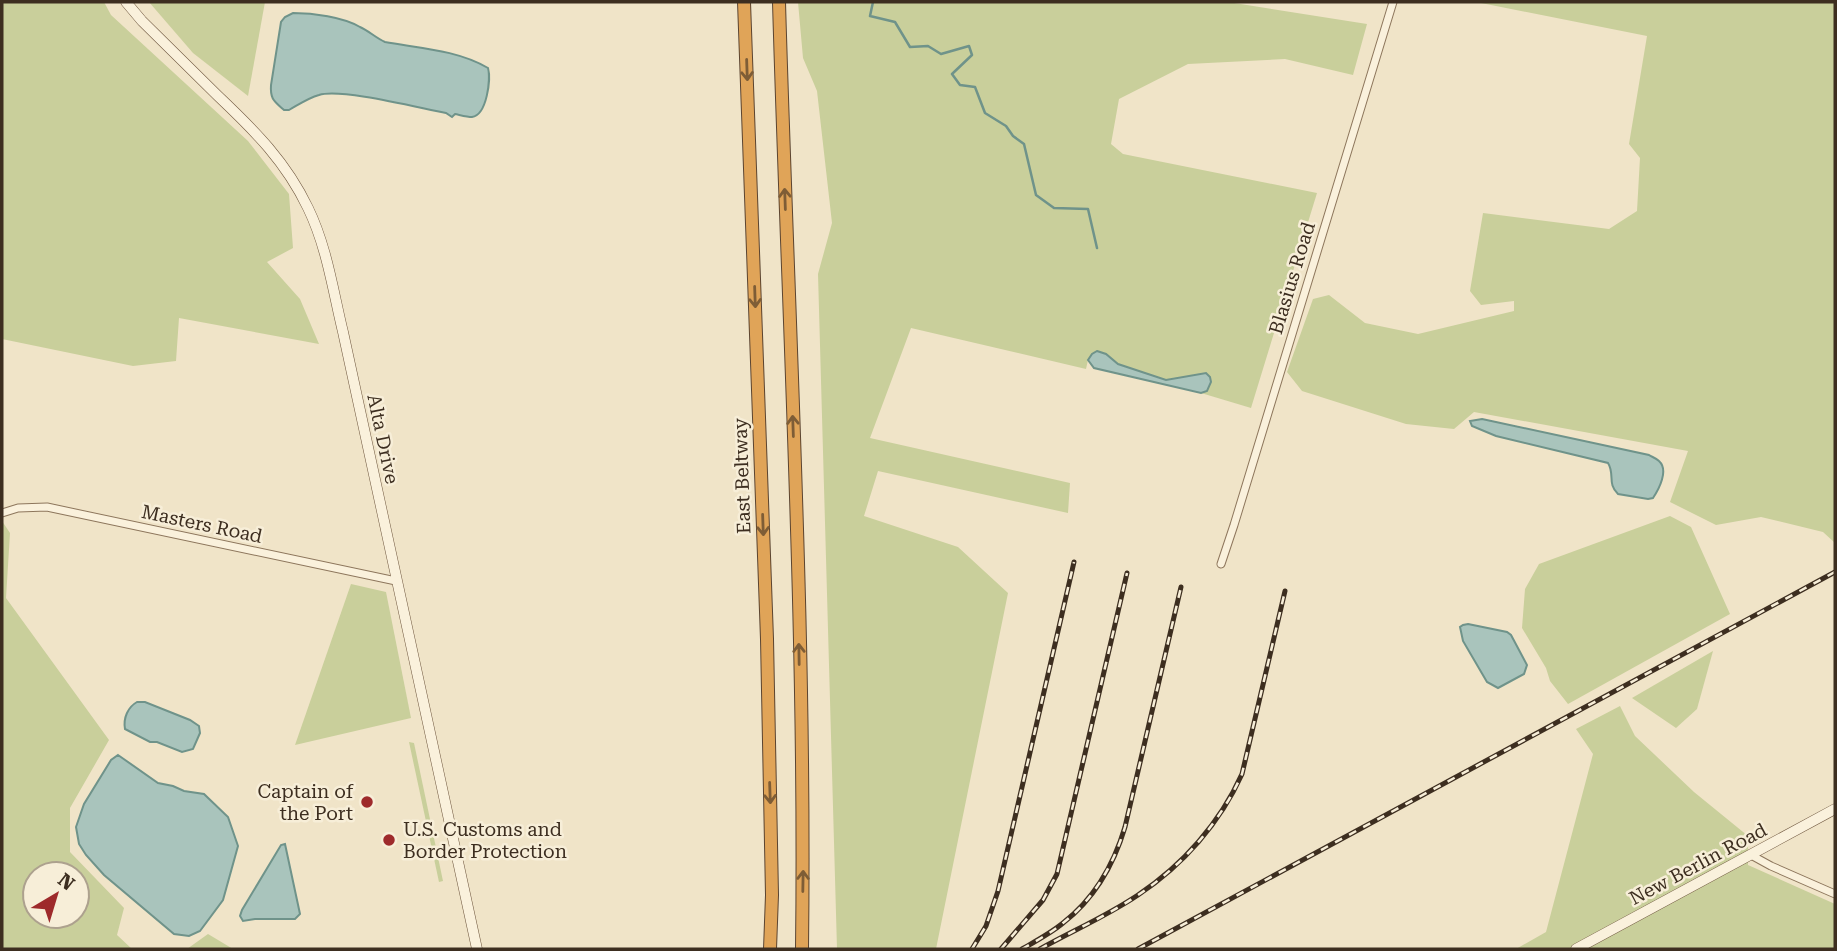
<svg xmlns="http://www.w3.org/2000/svg" width="1837" height="951" viewBox="0 0 1837 951" font-family="'Roboto Serif',serif">
<rect width="100%" height="100%" fill="#f0e4c8"/>
<!-- green -->
<g fill="#c9cf9b" fill-rule="evenodd">
<polygon points="2,2 104,2 111,15 248,141 289,194 293,248 267,262 300,299 319,344 179,318 176,361 133,366 2,339"/>
<polygon points="149,2 265,2 248,96 193,53"/>
<polygon points="798,2 1228,2 1367,24 1353,75 1285,59 1188,64 1119,99 1111,144 1123,154 1317,193 1251,408 1201,393 1207,391 1206,373 1166,380 1118,364 1106,354 1088,360 1086,369 911,328 870,438 1070,483 1068,513 878,471 864,516 958,547 1008,593 936,949 837,949 818,274 832,223 817,91 803,58"/>
<polygon points="1476,2 1835,2 1835,543 1823,532 1761,517 1716,525 1670,502 1688,451 1474,412 1454,429 1406,424 1302,391 1287,372 1313,299 1329,295 1365,323 1418,334 1514,311 1514,301 1481,305 1470,291 1483,213 1609,229 1637,211 1640,158 1629,144 1647,36"/>
<polygon points="1670,516 1691,527 1730,614 1568,704 1550,681 1546,668 1522,628 1525,589 1539,564"/>
<path d="M 2,521 L 10,533 L 6,598 L 109,740 L 70,808 L 70,852 L 124,908 L 117,935 L 132,949 L 2,949 ZM 35,874 L 77,874 L 77,916 L 35,916 Z"/>
<polygon points="351,584 386,592 411,718 295,745"/>
<polygon points="1713,651 1697,709 1676,728 1632,698"/>
<polygon points="1620,706 1635,736 1694,792 1748,836 1748,865 1835,904 1835,949 1516,949 1546,932 1593,754 1576,729"/>
<polygon points="409,742 414,743 443,881 439,882"/>
<polygon points="208,934 233,949 187,949"/>
</g>
<!-- water -->
<g fill="#a9c4bc" stroke="#6f938a" stroke-width="2">
<path d="M 293,13 C 313,13 343,17 360,27 C 369,31 376,38 385,42 C 418,48 458,50 488,68 C 491,79 487,115 472,117 C 467,117 460,115 455,114 L 452,117 L 446,113 C 419,108 341,88 319,95 C 308,98 298,105 289,110 L 284,110 C 274,101 270,99 271,85 L 281,22 L 285,17 Z"/>
<polygon points="1097,351 1106,354 1118,364 1166,380 1206,373 1210,377 1211,382 1207,391 1201,393 1094,368 1088,360 1092,354"/>
<path d="M 1482,419 L 1649,455 C 1652,457 1656,458 1659,461 C 1669,470 1659,489 1653,498 L 1648,499 L 1618,494 C 1607,484 1615,474 1608,463 L 1496,436 L 1472,426 L 1470,421 Z"/>
<polygon points="1468,624 1507,632 1511,635 1527,665 1524,674 1498,688 1487,682 1463,641 1460,627 1463,625"/>
<path d="M 137,702 L 145,702 L 190,720 L 199,726 L 200,733 L 193,749 L 182,752 L 157,742 L 150,742 L 125,729 C 123,718 128,707 137,702 Z"/>
<polygon points="118,755 158,783 173,786 184,791 204,794 228,817 238,846 223,900 200,931 189,936 174,934 104,875 86,855 79,844 76,827 84,804 111,760"/>
<polygon points="285,844 300,914 295,919 255,919 243,921 240,916 242,910 281,845"/>
</g>
<g fill="none" stroke-linecap="round" stroke-linejoin="round">
<!-- stream -->
<polyline stroke="#6f938a" stroke-width="2.5" points="873,2 870,16 895,22 910,47 928,46 941,54 969,46 972,55 952,74 960,85 975,87 985,113 1006,126 1013,136 1024,144 1036,195 1054,208 1088,209 1097,248"/>
<defs>
<g id="street">
<polyline points="2,513 18,508 47,507 396,581"/>
<polyline points="1221,564 1234,525 1393,2"/>
<polyline points="1751,855 1771,866 1835,894"/>
</g>
<g id="secondary">
<path d="M 126,2 L 142,21 C 167,46 193,71 218,96 C 255,131 286,162 308,208 C 327,247 333,291 343,332 L 477,949"/>
<polyline points="1576,949 1835,809"/>
</g>
<g id="highway">
<polyline points="744,2 767,639 772,895 770,949"/>
<path d="M 779,2 C 788,317 806,633 802,949"/>
</g>
</defs>
<!-- street casing -->
<use href="#street" stroke="#8d765c" stroke-width="9"/>
<!-- secondary casing -->
<use href="#secondary" stroke="#6f573f" stroke-width="11"/>
<!-- highway casing -->
<use href="#highway" stroke="#5b4430" stroke-width="14"/>
<!-- street -->
<use href="#street" stroke="#faf1dc" stroke-width="7"/>
<!-- secondary -->
<use href="#secondary" stroke="#faf1dc" stroke-width="10"/>
<!-- highway -->
<use href="#highway" stroke="#e0a458" stroke-width="12"/>
<defs>
<g id="rail">
<polyline points="972,949 986,926 998,891 1074,562"/>
<polyline points="1001,949 1043,900 1057,874 1127,573"/>
<path d="M 1022,949 C 1036,941 1051,933 1063,923 C 1094,899 1114,864 1125,827 L 1181,587"/>
<path d="M 1040,949 C 1072,931 1107,916 1138,895 C 1183,865 1220,823 1242,774 L 1285,591"/>
<polyline points="1138,949 1835,572"/>
</g>
</defs>
<!-- rail casing -->
<use href="#rail" stroke="#3d2e20" stroke-width="5"/>
<!-- rail -->
<use href="#rail" stroke="#f7eed8" stroke-width="2.5" stroke-dasharray="8" stroke-linecap="butt"/>
</g>
<!-- one-way arrows -->
<defs><path id="oneway-shaft" d="M-6 0H5M1.5-3L5.5 0L1.5 3" fill="none" stroke-width="1.6" stroke-linecap="round" stroke-linejoin="round" transform="scale(1.75)"/></defs>
<g stroke="#7e5d36">
<use href="#oneway-shaft" transform="translate(747 70) rotate(88)"/>
<use href="#oneway-shaft" transform="translate(785 199) rotate(-92)"/>
<use href="#oneway-shaft" transform="translate(755 297) rotate(88)"/>
<use href="#oneway-shaft" transform="translate(793 426) rotate(-92)"/>
<use href="#oneway-shaft" transform="translate(763 525) rotate(88)"/>
<use href="#oneway-shaft" transform="translate(799 654) rotate(-91)"/>
<use href="#oneway-shaft" transform="translate(770 793) rotate(88)"/>
<use href="#oneway-shaft" transform="translate(803 881) rotate(-89)"/>
</g>
<!-- markers -->
<g fill="#9e2a2b" stroke="#f7eed8" stroke-width="2.5">
<circle cx="367" cy="802" r="7"/>
<circle cx="389" cy="840" r="7"/>
</g>
<g text-anchor="middle" dominant-baseline="central" stroke-width="5" stroke-linejoin="round" paint-order="stroke">
<!-- street labels -->
<g font-size="19" fill="#3d2e20" stroke="#f7eed8">
<text transform="translate(1292 278) rotate(-73)">Blasius Road</text>
<text transform="translate(383 439) rotate(78)">Alta Drive</text>
<text transform="translate(742 476) rotate(-92)">East Beltway</text>
<text transform="translate(202 524) rotate(12)">Masters Road</text>
<text transform="translate(1698 864) rotate(-28)">New Berlin Road</text>
</g>
<!-- poi labels -->
<g font-size="19" fill="#3d2e20" stroke="#f7eed8" text-anchor="end">
<text x="353" y="791">Captain of<tspan x="353" dy="22">the Port</tspan></text>
<text x="403" y="829" text-anchor="start">U.S. Customs and<tspan x="403" dy="22">Border Protection</tspan></text>
</g>
</g>
<!-- border -->
<rect width="1837" height="951" fill="none" stroke="#3d2e20" stroke-width="7"/>
<!-- north arrow -->
<g transform="translate(56 895) rotate(38)"><circle r="33" fill="#f7eed8" stroke="#ada18e" stroke-width="2"/>
<path d="M0-5L12 26L0 18L-12 26Z" fill="#9e2a2b"/>
<text y="-10" font-size="19" font-weight="bold" text-anchor="middle" fill="#3d2e20">N</text>
</g>
</svg>
